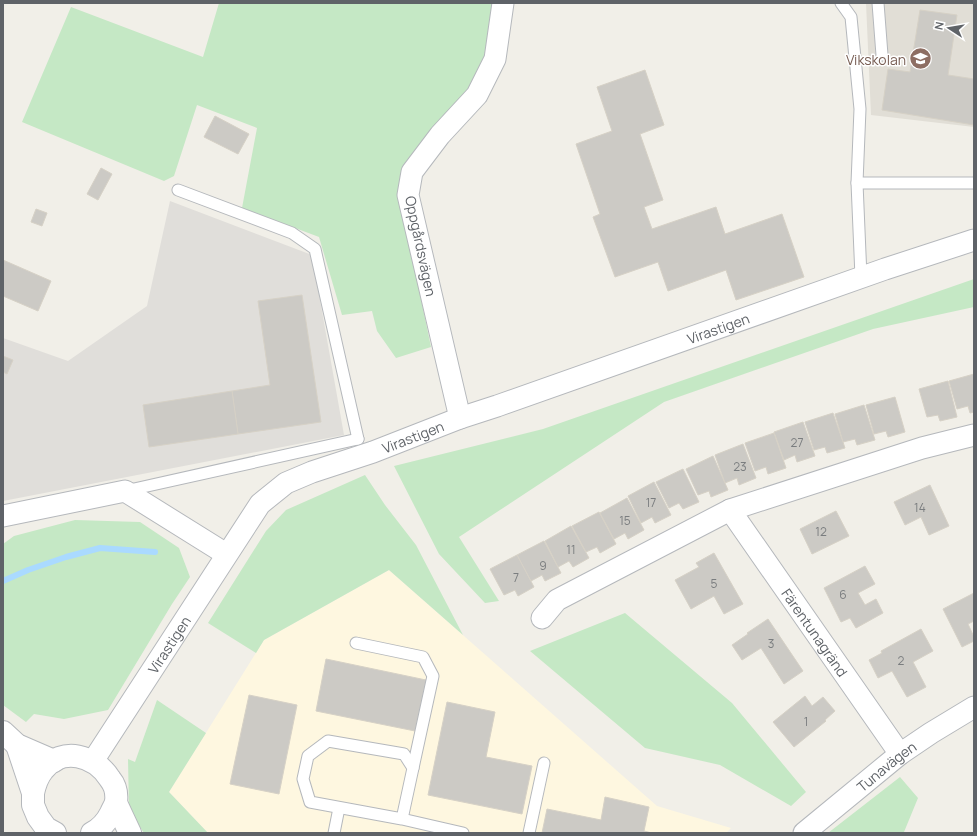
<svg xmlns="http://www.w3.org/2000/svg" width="977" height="836" viewBox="0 0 977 836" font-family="Manrope,sans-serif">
<rect width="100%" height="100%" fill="#f1efe8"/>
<!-- commercial -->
<polygon fill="#fef7e0" points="389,570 657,806 731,828 726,833 208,833 169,792 264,640"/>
<!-- industrial -->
<polygon fill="#e0deda" points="170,201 312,255 344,435 3,501 3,338 68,361 147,306"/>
<!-- education -->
<polygon fill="#e1ded6" points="866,3 974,3 974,127 871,115"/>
<!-- green -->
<g fill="#c5e8c5">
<polygon points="219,3 495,3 484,58 472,87 399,193 431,347 396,358 377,331 372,311 342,315 319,237 242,208 257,128 197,105 174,176 164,181 22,122 71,7 203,57"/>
<polygon points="974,279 974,307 873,329 664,402 459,537 499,601 485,603 439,554 394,466 543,429"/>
<polygon points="365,475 385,505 416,545 463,635 389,570 264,640 256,653 208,623 266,531 286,510"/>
<polygon points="75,520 140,522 179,548 190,577 172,604 108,710 64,719 34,714 26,722 3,705 3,544 14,536"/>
<polygon points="625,613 732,703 806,792 791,806 720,765 645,748 530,651"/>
<polygon points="157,700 206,733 169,792 208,833 144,833 129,811 128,759 135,762"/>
<polygon points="900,777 918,798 904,832 905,833 828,833"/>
</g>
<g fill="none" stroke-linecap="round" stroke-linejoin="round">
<!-- stream -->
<polyline stroke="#aadaff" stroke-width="6" points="3,581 28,570 66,557 100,548 155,552"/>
</g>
<!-- building -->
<g fill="#cccac5" stroke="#d6d1c6">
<polygon points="920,10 957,15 948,75 974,79 974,125 882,110 888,69 910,72"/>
<polygon points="645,70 664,125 640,134 663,200 644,207 652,229 716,207 725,234 782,214 804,277 736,300 726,270 668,291 658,262 615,277 593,217 600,214 576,144 612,131 597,87"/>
<polygon points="215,116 249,134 238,154 204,137"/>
<polygon points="101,168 112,174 98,200 87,194"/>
<polygon points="36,209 47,213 42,226 31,222"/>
<polygon points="3,260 51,281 38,311 3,296"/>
<polygon points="302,295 321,422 238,434 232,391 270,385 258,301"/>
<polygon points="3,356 13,360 7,374 3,372"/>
<polygon points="974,374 974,412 970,413 968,406 957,409 949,381"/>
<polygon points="948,381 957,417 940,421 938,415 927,417 919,389"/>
<polygon points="232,391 238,434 149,447 143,405"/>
<polygon points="895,397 905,432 888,437 886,431 874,434 866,405"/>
<polygon points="864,405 875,440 857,445 855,439 843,442 835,414"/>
<polygon points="833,413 845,448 827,453 825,447 814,450 805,422"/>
<polygon points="803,422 815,456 797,462 795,455 784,460 774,432"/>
<polygon points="774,433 786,468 768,474 766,467 755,471 745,443"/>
<polygon points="743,444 756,478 739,485 737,478 725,483 715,455"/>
<polygon points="713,456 728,490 711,497 709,491 698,495 686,469"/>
<polygon points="683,469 699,502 683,509 679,503 669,508 656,482"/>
<polygon points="654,482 671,515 655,523 652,517 641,523 628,496"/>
<polygon points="930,485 949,526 929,535 921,517 905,525 894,502"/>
<polygon points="627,498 644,530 628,539 625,533 614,539 600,513"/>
<polygon points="836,511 849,536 812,554 800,529"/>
<polygon points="599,512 616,544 600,553 597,547 586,552 572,526"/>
<polygon points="571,526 589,558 573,567 569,561 558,567 545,541"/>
<polygon points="544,541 561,573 545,581 542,575 531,581 517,555"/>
<polygon points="714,553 743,604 724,614 714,596 691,609 675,580 699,567 696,563"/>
<polygon points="517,555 534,587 518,596 515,590 504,595 490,569"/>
<polygon points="865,566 875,584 858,593 865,605 876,599 883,613 856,628 850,618 841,622 824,588"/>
<polygon points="974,593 974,621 968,624 974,637 974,641 962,647 943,609"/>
<polygon points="768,619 803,671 784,684 761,648 742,660 732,645 748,634 747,633"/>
<polygon points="921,629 933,651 913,662 926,687 907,697 892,671 878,678 869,660 882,653 881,651"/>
<polygon points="326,659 426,680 415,731 316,711"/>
<polygon points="249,695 297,705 279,794 230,784"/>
<polygon points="805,696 812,706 823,697 835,711 825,720 826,721 794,747 773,722"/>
<polygon points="447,702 495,712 486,757 532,766 522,814 428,795"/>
<polygon points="605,797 649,807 644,831 652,833 542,833 547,809 601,820"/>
</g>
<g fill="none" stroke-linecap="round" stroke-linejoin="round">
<defs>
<g id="service">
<polyline points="841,3 851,17 860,109 857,183 861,277"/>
<polyline points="878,3 882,55"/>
<polyline points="857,183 974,183"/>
<polyline points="178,190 292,233 315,249 358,439"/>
<polyline points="125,491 358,439"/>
<polyline points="356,643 423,657 433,676 413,768"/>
<polyline points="402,819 413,768 404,754 328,741 308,756 303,779 310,802 402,819 463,833"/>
<polyline points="334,833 339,808"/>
<polyline points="529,833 544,763"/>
</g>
<g id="minor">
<polyline points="460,418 408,195 412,172 440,135 477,95 495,59 503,3"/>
<path id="s1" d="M 730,510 L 900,754"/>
<polyline points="3,516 125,491 226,554"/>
<polyline points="542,618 557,600 730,510 922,448 974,435"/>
<path id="s2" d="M 93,761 L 260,504 L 286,483 L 312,472 L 373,452 L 460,418 L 497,406 L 885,269 L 974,240"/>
<path id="s3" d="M 804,833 L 900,754 L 931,733 L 974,707"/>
</g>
<g id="tertiary">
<polyline points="3,732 17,745 54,761"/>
<polyline points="17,745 33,793 33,805 38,817 46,828 55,833"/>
<path d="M 33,793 C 35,784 37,777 43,770 C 62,746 95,755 110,779 C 115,785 117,794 116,802 C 115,806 112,810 111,813 C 107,821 100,829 92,833"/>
<polyline points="116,803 130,833"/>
</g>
</defs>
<!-- service casing -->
<use href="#service" stroke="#b5b8bc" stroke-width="13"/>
<!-- minor casing -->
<use href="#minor" stroke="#b5b8bc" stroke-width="23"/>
<!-- tertiary casing -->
<use href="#tertiary" stroke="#b5b8bc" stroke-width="24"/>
<!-- service -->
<use href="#service" stroke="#fff" stroke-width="11"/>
<!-- minor -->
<use href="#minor" stroke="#fff" stroke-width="21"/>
<!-- tertiary -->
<use href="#tertiary" stroke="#fff" stroke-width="22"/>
</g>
<!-- icons -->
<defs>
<symbol id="school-disc" viewBox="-11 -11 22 22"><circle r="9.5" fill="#8d6e63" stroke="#fff"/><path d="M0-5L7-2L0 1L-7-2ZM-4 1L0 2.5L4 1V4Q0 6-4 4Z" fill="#fff"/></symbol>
</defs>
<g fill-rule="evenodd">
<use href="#school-disc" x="908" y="46" width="25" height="25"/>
</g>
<g text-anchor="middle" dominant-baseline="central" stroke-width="3" stroke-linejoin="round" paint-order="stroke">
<!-- number labels -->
<g font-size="12" fill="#7a7d7f">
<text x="797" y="442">27</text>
<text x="740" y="466">23</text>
<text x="651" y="502">17</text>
<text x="920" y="507">14</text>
<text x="625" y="520">15</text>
<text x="821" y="531">12</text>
<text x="571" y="549">11</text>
<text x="543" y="565">9</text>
<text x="516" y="577">7</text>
<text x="714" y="583">5</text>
<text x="843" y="594">6</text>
<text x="771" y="643">3</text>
<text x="901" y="660">2</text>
<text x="806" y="721">1</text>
</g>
<!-- education labels -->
<g font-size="14" fill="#785e54" stroke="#fff" text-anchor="end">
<text x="906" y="59">Vikskolan</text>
</g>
<!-- street labels -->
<g font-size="14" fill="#5f6368" stroke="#fff">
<text transform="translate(421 246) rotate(78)">Oppgårdsvägen</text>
<text stroke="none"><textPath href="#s2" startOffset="799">Virastigen</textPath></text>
<text stroke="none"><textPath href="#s2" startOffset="475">Virastigen</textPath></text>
<text stroke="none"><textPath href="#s1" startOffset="149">Färentunagränd</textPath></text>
<text stroke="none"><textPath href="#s2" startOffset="139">Virastigen</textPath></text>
<text stroke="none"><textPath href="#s3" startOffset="106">Tunavägen</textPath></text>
</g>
</g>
<!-- border -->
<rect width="977" height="836" fill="none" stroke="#5f6368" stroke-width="8"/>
<!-- north arrow -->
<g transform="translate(949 28) rotate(282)" stroke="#ffffff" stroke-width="3" paint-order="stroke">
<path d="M0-3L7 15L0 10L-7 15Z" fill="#5f6368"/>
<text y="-6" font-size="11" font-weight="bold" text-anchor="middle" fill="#5f6368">N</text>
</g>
</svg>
